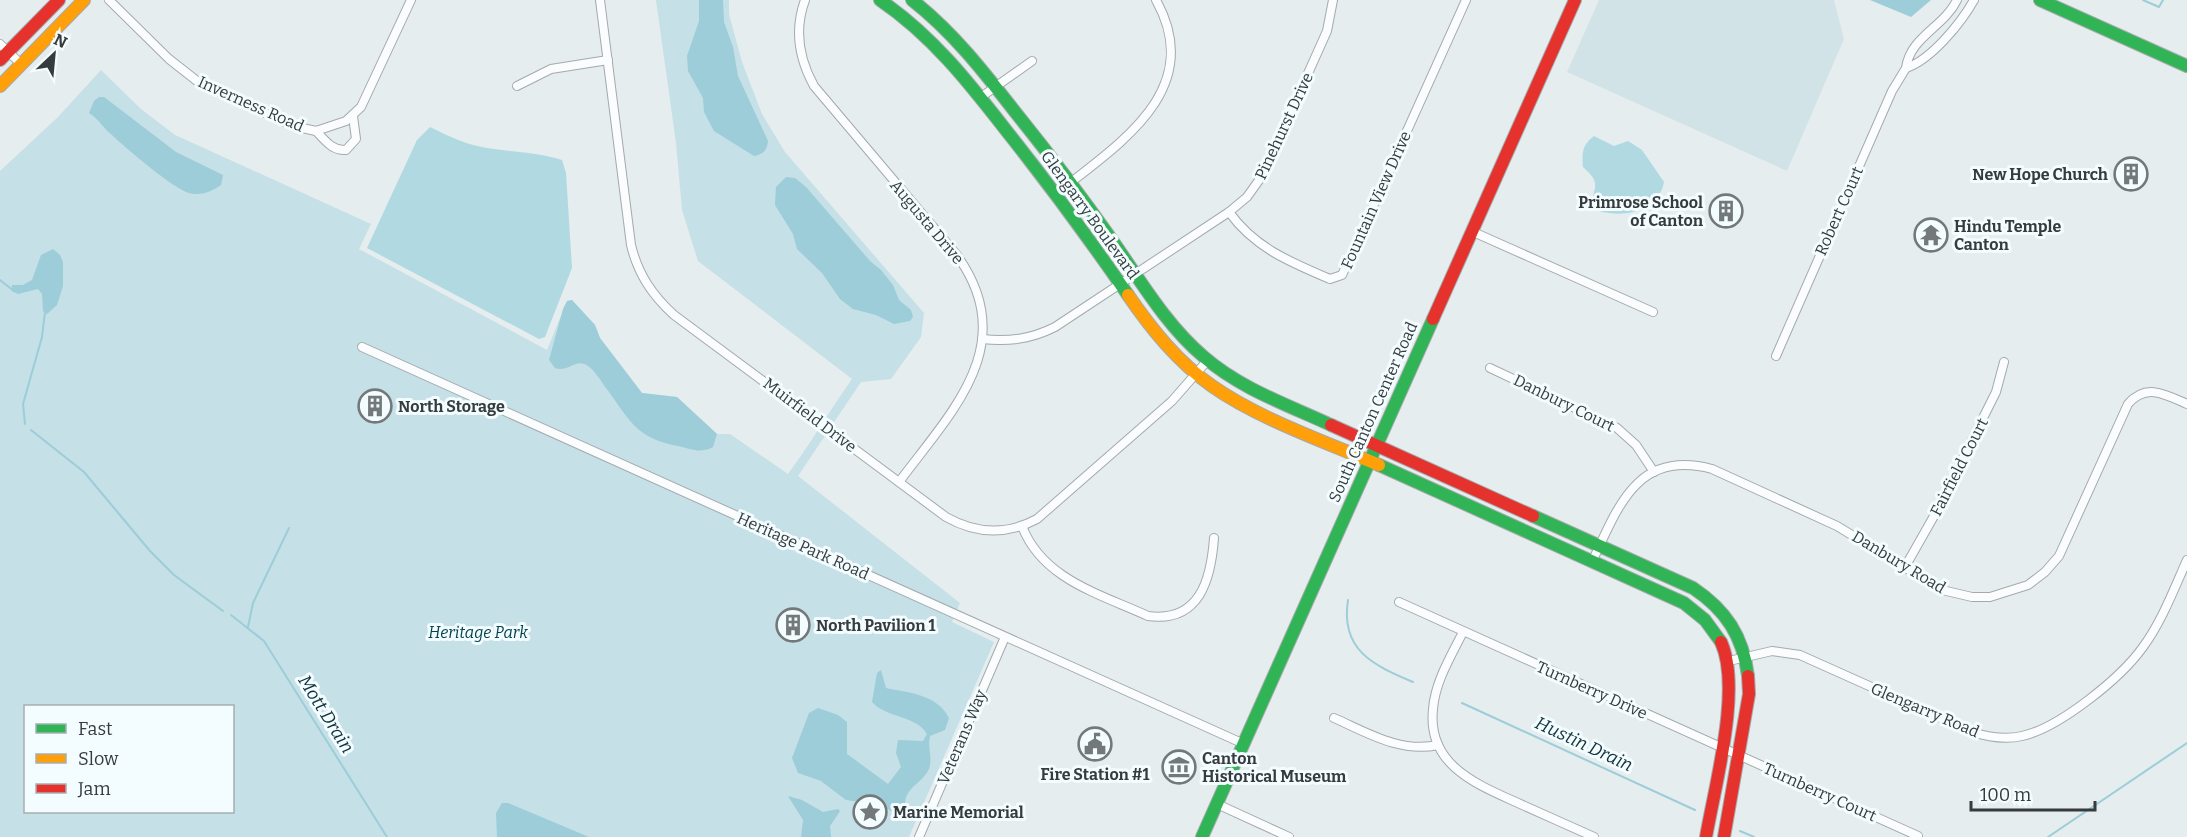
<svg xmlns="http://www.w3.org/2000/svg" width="2187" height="837" viewBox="0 0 2187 837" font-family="Bitter,serif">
<rect width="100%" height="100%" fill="#e5edef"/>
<!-- built -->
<polygon fill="#d2e3e7" points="1599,0 1834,0 1844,39 1787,171 1567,72"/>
<!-- green -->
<path fill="#c5e0e7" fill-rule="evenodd" d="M 656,0 L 729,0 L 729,14 L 742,62 L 762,114 L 785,152 L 924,313 L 921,337 L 891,379 L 861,382 L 798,476 L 960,603 L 952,622 L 994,642 L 909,837 L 0,837 L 0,171 L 58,117 L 101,70 L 141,109 L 175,135 L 371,224 L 359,249 L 547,350 L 567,301 L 572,300 L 595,325 L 600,338 L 642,393 L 677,397 L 717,434 L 730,434 L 788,474 C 811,443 830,410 852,379 L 698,261 L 682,210 L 676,143 ZM 26,706 L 232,706 L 232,812 L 26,812 Z"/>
<!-- forest -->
<g fill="#b0d9e2">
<path d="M 430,127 C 448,136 467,145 487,148 C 512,152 537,152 562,160 L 566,173 L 572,268 L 545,337 L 539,339 L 367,248 L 417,140 Z"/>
<path d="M 1594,136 L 1614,146 L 1628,141 L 1642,150 L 1664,182 C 1658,214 1617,220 1591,208 C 1594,185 1602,184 1583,167 C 1582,153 1582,145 1594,136 Z"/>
</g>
<!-- water -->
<g fill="#9ccdd8">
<path d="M 699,0 L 723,0 L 724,22 L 733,47 L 738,76 L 768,141 C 767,151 763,154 754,156 L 714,131 L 704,112 L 703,98 L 688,71 L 687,56 L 699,21 Z"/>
<polygon points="1870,0 1931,0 1911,17"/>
<path d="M 99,97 L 104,97 L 176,152 L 223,175 L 221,185 C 211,192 199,197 186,192 C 167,183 128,150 112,135 C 103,128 99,119 89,113 L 94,101 Z"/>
<polygon points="786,177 795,178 806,187 870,261 881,270 893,285 899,300 911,310 913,317 910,321 894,324 876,315 853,309 840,299 822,273 797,249 793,234 775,205 776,187"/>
<polygon points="53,249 60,255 63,262 63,286 57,305 47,314 43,311 42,294 38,289 18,294 12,291 12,285 23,285 32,280 41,255"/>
<path d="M 572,300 L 595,325 L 600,338 L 642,393 L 677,397 L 717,434 L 713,447 C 699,454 692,449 678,446 C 635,438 630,420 606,388 C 600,380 596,372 588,366 C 576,357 568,373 555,368 L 549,360 L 563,309 L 567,301 Z"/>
<path d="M 881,670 L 886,688 C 909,693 937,694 949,718 L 945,730 L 930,736 C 927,748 933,757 929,769 C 924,780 912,785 907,795 C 905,798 905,805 904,809 L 897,814 L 880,805 L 846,800 L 821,781 L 798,773 L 792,758 L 809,713 L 818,708 L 838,715 L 847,722 L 847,754 L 888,784 L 901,767 L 896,753 L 898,740 L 923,741 L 927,734 C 916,715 886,718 872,702 L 877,673 Z"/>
<polygon points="788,796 802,800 823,812 838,809 840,811 830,826 831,837 801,837 803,820"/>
<polygon points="502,803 508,803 589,837 497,837 496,813"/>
</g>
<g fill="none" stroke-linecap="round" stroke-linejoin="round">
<!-- stream -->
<g stroke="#9ccdd8" stroke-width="2">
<polyline points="2143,0 2159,7 2163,0"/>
<polyline points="0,280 14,291"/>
<polyline points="25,424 23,404 42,337 45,312"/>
<polyline points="31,430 84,472 150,551 174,575 223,611"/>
<path d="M 1348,600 C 1340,650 1373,665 1413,682"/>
<polyline points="231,615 264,641 387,837"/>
<polyline points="248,627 253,603 289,528"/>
<polyline points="1462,703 1695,810"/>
<polyline points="1740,831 1754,837"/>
<polyline points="2048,837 2187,743"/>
</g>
<defs>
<g id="street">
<polyline points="109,0 169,59 197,81 293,126 316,131 346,121 361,107 411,0"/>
<path d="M 600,0 L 631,245 C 638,274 652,295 674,315 L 946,517 C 976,534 1007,535 1037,519 L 1172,401 L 1207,361"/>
<path d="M 805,0 C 794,30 799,59 814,86 L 956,254 C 1022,344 952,411 899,482"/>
<path d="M 1957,0 C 1944,27 1910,37 1906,68 C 1931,60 1961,23 1974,0"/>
<polyline points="0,44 21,64"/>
<polyline points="517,86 551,69 608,60"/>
<polyline points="981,97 1032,61"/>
<path d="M 316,131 C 325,140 332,151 346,150 L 356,139 L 353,116"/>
<path d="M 1056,194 C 1117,145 1207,91 1156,0"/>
<path d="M 1229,212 C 1255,248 1290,262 1330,279 L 1342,275 L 1466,0"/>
<polyline points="1471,231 1653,312"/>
<path d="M 982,339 C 1009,342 1031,339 1055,327 L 1229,212 L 1247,197 L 1262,176 L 1327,31 L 1333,0"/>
<polyline points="362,347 1244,744"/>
<polyline points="1776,356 1892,91 1906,68"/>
<polyline points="1490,368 1617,428 1636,445 1654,472"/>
<path d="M 1022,526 C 1042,579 1100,594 1148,616 C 1200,623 1211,579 1214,538"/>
<path d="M 1592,562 C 1618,507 1637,449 1712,469 L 1837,526 L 1942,590 L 1972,597 L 1990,597 L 2028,585 L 2045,572 L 2059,556 L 2128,404 C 2146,383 2165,394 2187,404"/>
<polyline points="1905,567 1934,516 1996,392 2004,362"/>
<polyline points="1399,602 1918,836"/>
<path d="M 1463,632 C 1451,656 1435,682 1433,709 C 1427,765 1476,784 1518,803 C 1543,814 1569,826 1594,837"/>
<path d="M 1729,661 L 1772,651 L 1800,655 L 1972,732 C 1988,737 2005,740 2022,736 C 2059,728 2121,678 2143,647 C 2162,621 2174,589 2187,560"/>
<path d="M 1334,718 C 1368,733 1400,753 1438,745"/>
<polyline points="1217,804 1289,837"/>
<polyline points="919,837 1005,637"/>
</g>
<g id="fast">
<path d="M 880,0 C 933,36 970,84 1009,134 C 1051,187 1090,240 1128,295"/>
<path d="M 912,0 C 953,32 984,72 1016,113 C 1049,154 1081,196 1112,240 C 1140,280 1166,325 1204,357 C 1241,389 1288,405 1331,425"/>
<polyline points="2040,0 2187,66"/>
<polyline points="1379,465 1684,603 1705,620 1721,642"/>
<path d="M 1533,516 L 1693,588 C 1726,610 1743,636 1748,676"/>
<polyline points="1202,837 1433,319"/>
</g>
<g id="slow">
<polyline points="0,86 84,0"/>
<path d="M 1128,295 C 1152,330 1178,362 1212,386 C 1259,419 1326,442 1379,465"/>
</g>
<g id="jam">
<polyline points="0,60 59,0"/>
<polyline points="1433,319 1575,0"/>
<polyline points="1331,425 1533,516"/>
<path d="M 1706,837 C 1715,785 1742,688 1721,642"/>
<polyline points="1724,837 1749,694 1748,676"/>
</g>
</defs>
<!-- street casing -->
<use href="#street" stroke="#a4aaac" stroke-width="10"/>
<!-- fast casing -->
<use href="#fast" stroke="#a4aaac" stroke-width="14"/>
<!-- slow casing -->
<use href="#slow" stroke="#a4aaac" stroke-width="14"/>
<!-- jam casing -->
<use href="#jam" stroke="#a4aaac" stroke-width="14"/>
<!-- street -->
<use href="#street" stroke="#fbfcfd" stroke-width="8"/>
<!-- fast -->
<use href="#fast" stroke="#30b455" stroke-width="12"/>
<!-- slow -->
<use href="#slow" stroke="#ff9f0a" stroke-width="12"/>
<!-- jam -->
<use href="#jam" stroke="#e5322d" stroke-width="12"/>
</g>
<!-- icons -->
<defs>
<symbol id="building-ring" viewBox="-11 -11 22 22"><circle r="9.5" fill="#f3fcfe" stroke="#73797b" stroke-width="1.5"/><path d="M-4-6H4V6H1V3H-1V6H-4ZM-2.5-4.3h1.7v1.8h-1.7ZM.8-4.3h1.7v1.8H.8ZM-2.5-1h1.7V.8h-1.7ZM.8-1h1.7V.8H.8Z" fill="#73797b"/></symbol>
<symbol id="temple-ring" viewBox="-11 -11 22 22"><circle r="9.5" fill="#f3fcfe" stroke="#73797b" stroke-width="1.5"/><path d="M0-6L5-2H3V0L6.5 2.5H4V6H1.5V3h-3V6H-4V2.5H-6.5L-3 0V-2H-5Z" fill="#73797b"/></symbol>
<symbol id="civic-ring" viewBox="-11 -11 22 22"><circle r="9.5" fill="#f3fcfe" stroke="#73797b" stroke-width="1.5"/><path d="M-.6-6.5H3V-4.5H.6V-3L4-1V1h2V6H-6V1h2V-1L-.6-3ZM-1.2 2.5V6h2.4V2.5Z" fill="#73797b"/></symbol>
<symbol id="museum-ring" viewBox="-11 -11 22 22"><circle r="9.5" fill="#f3fcfe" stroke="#73797b" stroke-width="1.5"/><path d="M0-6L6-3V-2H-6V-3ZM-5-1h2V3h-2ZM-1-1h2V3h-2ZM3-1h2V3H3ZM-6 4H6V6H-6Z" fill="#73797b"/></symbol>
<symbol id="sight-ring" viewBox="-11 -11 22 22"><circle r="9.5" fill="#f3fcfe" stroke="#73797b" stroke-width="1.5"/><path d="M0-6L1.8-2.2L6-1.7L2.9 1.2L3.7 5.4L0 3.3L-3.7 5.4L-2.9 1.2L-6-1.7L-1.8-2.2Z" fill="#73797b"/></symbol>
</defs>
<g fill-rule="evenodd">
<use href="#building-ring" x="2112" y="155" width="38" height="38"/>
<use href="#building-ring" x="1707" y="192" width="38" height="38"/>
<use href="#temple-ring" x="1912" y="216" width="38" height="38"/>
<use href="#building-ring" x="356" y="387" width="38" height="38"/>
<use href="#building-ring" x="774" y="606" width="38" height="38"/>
<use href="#civic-ring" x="1076" y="725" width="38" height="38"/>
<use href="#museum-ring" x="1160" y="748" width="38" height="38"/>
<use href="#sight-ring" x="851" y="793" width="38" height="38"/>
</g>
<g text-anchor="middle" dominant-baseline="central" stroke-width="6" stroke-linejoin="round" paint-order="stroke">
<!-- street labels -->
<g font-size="16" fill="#363b3d" stroke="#f3fcfe">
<text transform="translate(251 104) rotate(24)">Inverness Road</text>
<text transform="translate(1284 126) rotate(-65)">Pinehurst Drive</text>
<text transform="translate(1376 200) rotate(-66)">Fountain View Drive</text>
<text transform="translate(1839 211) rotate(-66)">Robert Court</text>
<text transform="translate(1090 215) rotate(54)">Glengarry Boulevard</text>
<text transform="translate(927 222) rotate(50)">Augusta Drive</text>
<text transform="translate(1564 403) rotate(26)">Danbury Court</text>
<text transform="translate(1373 412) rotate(-66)">South Canton Center Road</text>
<text transform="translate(810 415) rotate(37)">Muirfield Drive</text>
<text transform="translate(1959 467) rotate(-63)">Fairfield Court</text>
<text transform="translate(803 546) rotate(24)">Heritage Park Road</text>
<text transform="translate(1899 562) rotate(31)">Danbury Road</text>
<text transform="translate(1592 690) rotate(24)">Turnberry Drive</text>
<text transform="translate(1925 710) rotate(23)">Glengarry Road</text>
<text transform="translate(962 737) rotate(-67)">Veterans Way</text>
<text transform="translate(1820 792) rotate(24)">Turnberry Court</text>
</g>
<!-- poi labels -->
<g font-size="16" font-weight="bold" fill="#363b3d" stroke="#f3fcfe" text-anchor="start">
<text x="2108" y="174" text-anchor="end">New Hope Church</text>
<text x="1703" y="202" text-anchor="end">Primrose School<tspan x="1703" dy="18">of Canton</tspan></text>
<text x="1954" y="226">Hindu Temple<tspan x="1954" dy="18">Canton</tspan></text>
<text x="398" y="406">North Storage</text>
<text x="816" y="625">North Pavilion 1</text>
<text x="1202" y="758">Canton<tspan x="1202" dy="18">Historical Museum</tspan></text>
<text x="1095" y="774" text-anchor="middle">Fire Station #1</text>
<text x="893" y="812">Marine Memorial</text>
</g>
<!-- park labels -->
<g font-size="16" font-style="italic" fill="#03434f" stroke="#f3fcfe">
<text x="478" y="632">Heritage Park</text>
</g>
<!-- water labels -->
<g font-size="18" font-style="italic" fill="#11323a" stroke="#f3fcfe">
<text transform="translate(326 714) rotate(58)">Mott Drain</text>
<text transform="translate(1584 744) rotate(25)">Hustin Drain</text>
</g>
</g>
<!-- legend -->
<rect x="24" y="705" width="210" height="108" fill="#f3fcfe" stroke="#a7afb1" stroke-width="1.5"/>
<rect x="36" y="724" width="30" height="9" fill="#30b455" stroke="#a7afb1" stroke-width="1.5"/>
<text x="78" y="735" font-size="18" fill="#363b3d">Fast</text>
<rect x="36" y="754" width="30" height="9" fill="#ff9f0a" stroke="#a7afb1" stroke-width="1.5"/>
<text x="78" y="765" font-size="18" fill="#363b3d">Slow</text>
<rect x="36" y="784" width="30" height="9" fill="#e5322d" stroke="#a7afb1" stroke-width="1.5"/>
<text x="78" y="795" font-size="18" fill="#363b3d">Jam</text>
<!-- north arrow -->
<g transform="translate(54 54) rotate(26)" stroke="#f3fcfe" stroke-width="4.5" paint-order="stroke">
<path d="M0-4.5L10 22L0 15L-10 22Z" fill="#363b3d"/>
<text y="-9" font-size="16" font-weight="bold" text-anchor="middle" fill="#363b3d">N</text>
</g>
<!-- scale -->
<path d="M1971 801v9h124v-9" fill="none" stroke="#363b3d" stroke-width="3"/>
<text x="1980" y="801" font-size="18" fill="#363b3d" stroke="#f3fcfe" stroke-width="4.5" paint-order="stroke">100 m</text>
</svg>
